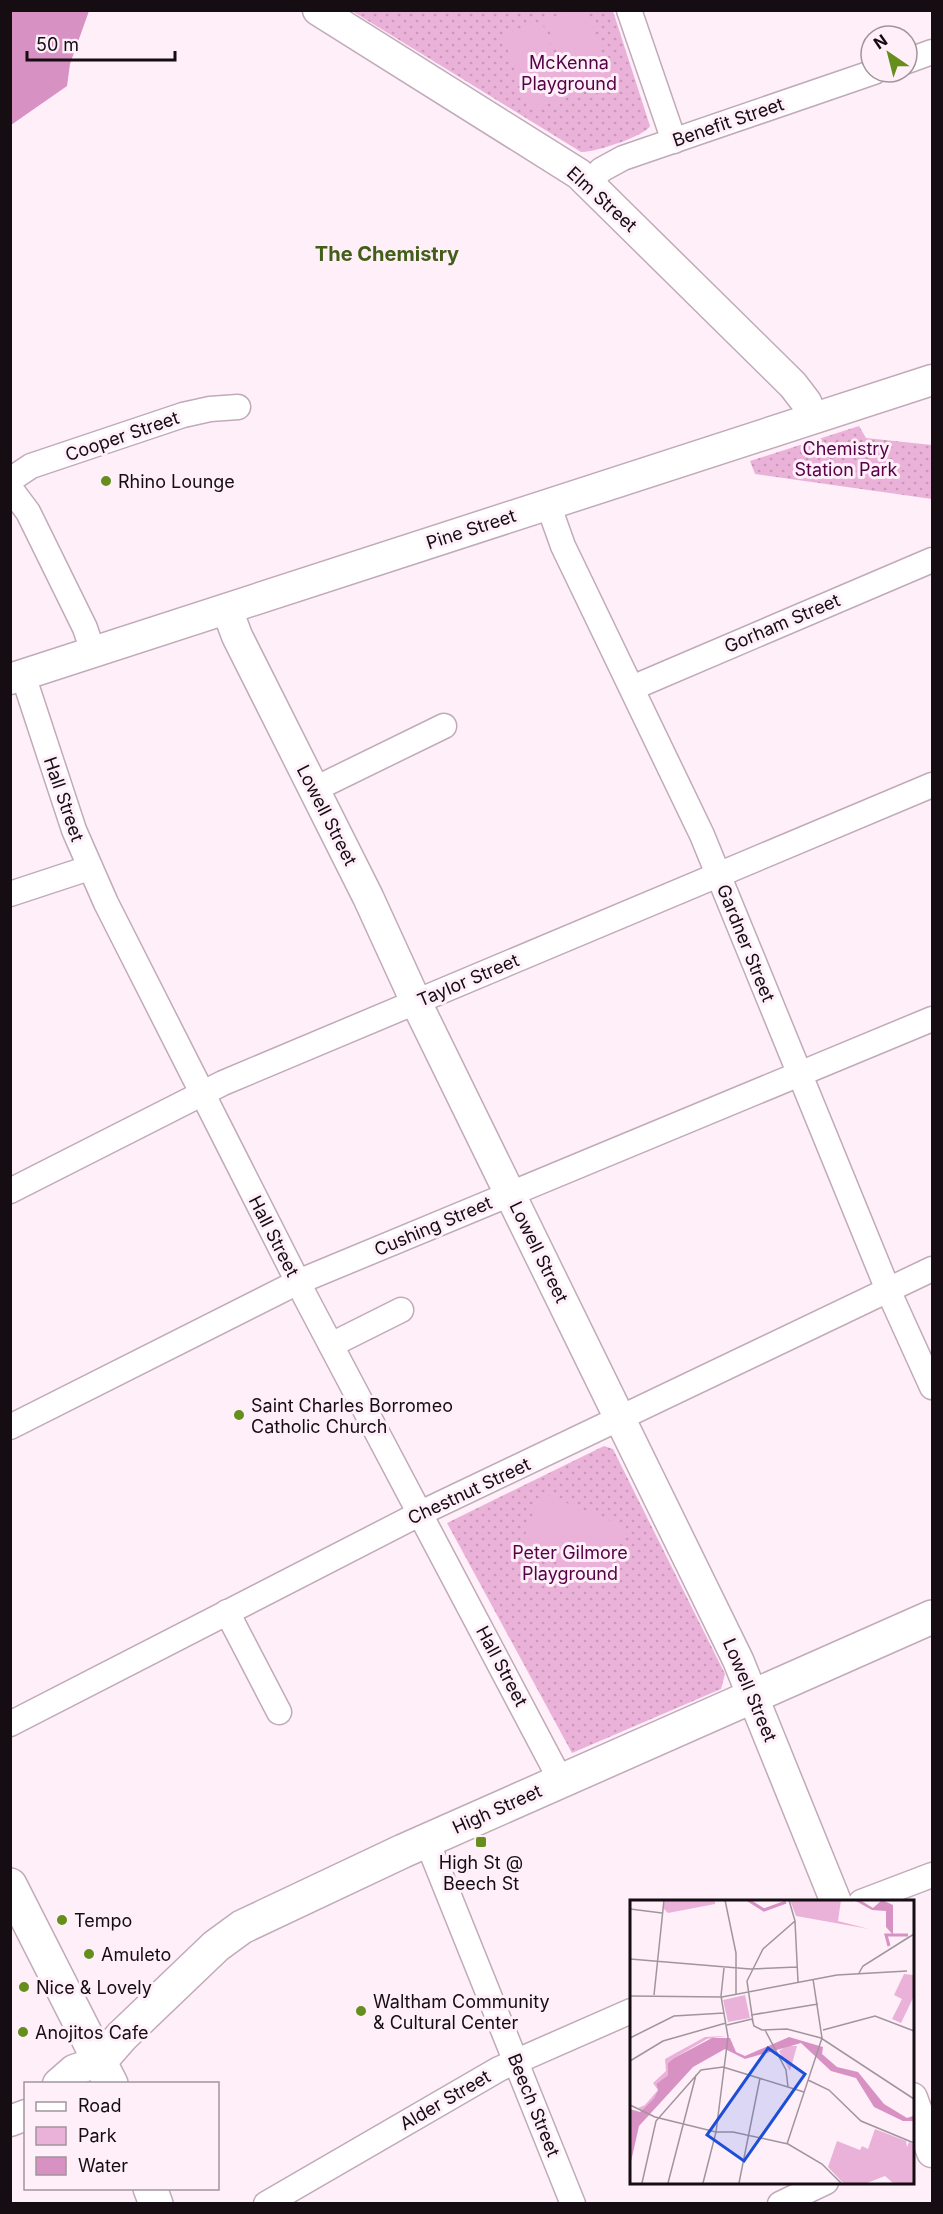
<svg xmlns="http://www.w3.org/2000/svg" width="943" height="2214" viewBox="0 0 943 2214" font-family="Inter,sans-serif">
<defs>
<pattern id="green-dots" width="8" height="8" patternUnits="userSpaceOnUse" patternTransform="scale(1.5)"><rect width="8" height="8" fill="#ebb2d9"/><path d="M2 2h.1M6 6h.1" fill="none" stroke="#c998b9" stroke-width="1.8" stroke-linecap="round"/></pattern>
</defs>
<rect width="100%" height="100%" fill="#feeff9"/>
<!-- green -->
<g fill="url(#green-dots)">
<path d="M 352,11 L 613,11 L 650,126 C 645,136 593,153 581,152 Z"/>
<polygon points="859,426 866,438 932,445 932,499 755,474 750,461"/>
<polygon points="604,1446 613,1449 725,1674 721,1689 572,1753 447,1523"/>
</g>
<!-- pitch -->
<g fill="#ebb2d9">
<polygon points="575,11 587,11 611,81 571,95 546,20"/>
<polygon points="542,22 568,96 528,110 503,35"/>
<polygon points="542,1493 626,1527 604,1580 520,1547"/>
</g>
<!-- water -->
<polygon fill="#d891c3" points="11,10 89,11 70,64 67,86 11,125"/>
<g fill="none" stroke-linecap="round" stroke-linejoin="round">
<defs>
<g id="minor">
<polyline points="629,10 674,141"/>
<polyline points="907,61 932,52"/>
<polyline points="590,183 601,170 623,158 874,72"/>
<polyline points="10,480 31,466 183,415 210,409 238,407"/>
<polyline points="10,488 28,512 85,628 93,652"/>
<polyline points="548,504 563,546 702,835 888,1290 932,1387"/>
<polyline points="23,675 74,830 106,903 306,1298 561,1781"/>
<polyline points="632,688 932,560"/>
<polyline points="315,789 444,726"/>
<polyline points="10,894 89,868"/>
<polyline points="10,1191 223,1083 932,785"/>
<polyline points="331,1345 401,1310"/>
<polyline points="10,1427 298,1282 932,1019"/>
<polyline points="227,1612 279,1712"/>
<polyline points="10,1724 421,1513 932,1269"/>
<polyline points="427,1841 573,2204"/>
<polyline points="861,1902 932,1875"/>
<polyline points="266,2204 499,2069 631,2011"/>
<polyline points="780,2204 826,2182"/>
</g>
<g id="tertiary">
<polyline points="318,10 579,174 793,385 806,402 813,418"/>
<polyline points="227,609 237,636 368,897 416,1002 738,1660 836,1902"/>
<polyline points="10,679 932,380"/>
<polyline points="58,2084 74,2070 100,2061"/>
<polyline points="912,2098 932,2152"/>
<polyline points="10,2121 26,2115"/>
</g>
<polyline id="secondary" points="100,2061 122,2036 216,1946 242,1927 403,1851 932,1617"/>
<g id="primary">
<polyline points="10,1885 111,2084"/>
<polyline points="150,2188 156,2204"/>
</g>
</defs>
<!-- minor casing -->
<use href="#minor" stroke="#c1aab9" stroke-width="27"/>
<!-- tertiary casing -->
<use href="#tertiary" stroke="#c1aab9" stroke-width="33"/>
<!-- secondary casing -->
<use href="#secondary" stroke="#c1aab9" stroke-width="36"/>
<!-- primary casing -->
<use href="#primary" stroke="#c1aab9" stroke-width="36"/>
<!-- minor -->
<use href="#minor" stroke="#fff" stroke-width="24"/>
<!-- tertiary -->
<use href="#tertiary" stroke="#fff" stroke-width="30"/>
<!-- secondary -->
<use href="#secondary" stroke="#fff" stroke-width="33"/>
<!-- primary -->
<use href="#primary" stroke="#fff" stroke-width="33"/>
</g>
<!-- markers -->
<g fill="#658e1c" stroke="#feeff9" stroke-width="2">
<circle cx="106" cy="481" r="6"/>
<circle cx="239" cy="1415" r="6"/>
<rect x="475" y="1836" width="12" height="12" rx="3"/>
<circle cx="62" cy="1920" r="6"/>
<circle cx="89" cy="1954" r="6"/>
<circle cx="24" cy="1987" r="6"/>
<circle cx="361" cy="2011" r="6"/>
<circle cx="23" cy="2032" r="6"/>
</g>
<g text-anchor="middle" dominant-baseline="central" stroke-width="6" stroke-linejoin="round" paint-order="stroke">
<!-- park labels -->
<g font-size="18" fill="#560046" stroke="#feeff9">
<text x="569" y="62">McKenna<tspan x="569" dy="21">Playground</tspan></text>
<text x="846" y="448">Chemistry<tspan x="846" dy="21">Station Park</tspan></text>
<text x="570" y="1552">Peter Gilmore<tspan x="570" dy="21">Playground</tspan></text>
</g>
<!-- street labels -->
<g font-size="18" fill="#150d12" stroke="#feeff9">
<text transform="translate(728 122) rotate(-19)">Benefit Street</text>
<text transform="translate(602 199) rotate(42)">Elm Street</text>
<text transform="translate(122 436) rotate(-19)">Cooper Street</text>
<text transform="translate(471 529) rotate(-18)">Pine Street</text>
<text transform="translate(782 623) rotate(-23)">Gorham Street</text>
<text transform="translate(64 799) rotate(71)">Hall Street</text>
<text transform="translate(327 815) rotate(63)">Lowell Street</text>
<text transform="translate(746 943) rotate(68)">Gardner Street</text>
<text transform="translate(468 980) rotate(-23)">Taylor Street</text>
<text transform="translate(433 1226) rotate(-23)">Cushing Street</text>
<text transform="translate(274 1236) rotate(63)">Hall Street</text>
<text transform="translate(539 1252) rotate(64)">Lowell Street</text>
<text transform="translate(469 1491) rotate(-25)">Chestnut Street</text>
<text transform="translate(502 1666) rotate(62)">Hall Street</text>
<text transform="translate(750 1690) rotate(67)">Lowell Street</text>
<text transform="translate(497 1809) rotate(-24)">High Street</text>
<text transform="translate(445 2100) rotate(-30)">Alder Street</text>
<text transform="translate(534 2105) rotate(68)">Beech Street</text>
</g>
<!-- poi labels -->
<g font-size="18" fill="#150d12" stroke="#feeff9" text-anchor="start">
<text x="118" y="481">Rhino Lounge</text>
<text x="251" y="1405">Saint Charles Borromeo<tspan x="251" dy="21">Catholic Church</tspan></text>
<text x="481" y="1862" text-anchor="middle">High St @<tspan x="481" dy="21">Beech St</tspan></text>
<text x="74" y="1920">Tempo</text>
<text x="101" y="1954">Amuleto</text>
<text x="36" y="1987">Nice &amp; Lovely</text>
<text x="373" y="2001">Waltham Community<tspan x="373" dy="21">&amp; Cultural Center</tspan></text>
<text x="35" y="2032">Anojitos Cafe</text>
</g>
<!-- neighbourhood labels -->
<g font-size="20" font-weight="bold" fill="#435e19" stroke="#feeff9">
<text x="387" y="254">The Chemistry</text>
</g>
</g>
<!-- overview -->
<g transform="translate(630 1900)">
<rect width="284" height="284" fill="#feeff9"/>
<path d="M 35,0 L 85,0 L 85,4 L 38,13 L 33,8 ZM 160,0 L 211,0 L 208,21 L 239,29 L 166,16 ZM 115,95 L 120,118 L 98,122 L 93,100 ZM 96,136 L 77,139 L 44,158 L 38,163 L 38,175 L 26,184 L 28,190 L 24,198 L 12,210 L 8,208 L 15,205 L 28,190 L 23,183 L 36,171 L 35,159 L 75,137 ZM 157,146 L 167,146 L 160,171 L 149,151 Z" fill="#ebb2d9"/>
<path d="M 274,74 L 283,75 L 283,98 L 271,123 L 262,119 L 272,99 L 264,95 ZM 245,229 L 276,241 L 277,247 L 279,242 L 283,244 L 283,283 L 263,283 L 255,276 L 237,283 L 213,283 L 198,267 L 207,241 L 230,250 L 232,246 L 238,249 Z" fill="#ebb2d9"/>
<path d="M 224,0 L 230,0 L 243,8 L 252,0 L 263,5 L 263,35 L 256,27 L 256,11 L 242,10 ZM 159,137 L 193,147 L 192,154 L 207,167 L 228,172 L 254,204 L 277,218 L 283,216 L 283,221 L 273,221 L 244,207 L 226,178 L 201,171 L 171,143 L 115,159 L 95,149 L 63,167 L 9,226 L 0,266 L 0,209 L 10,212 L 24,198 L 28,190 L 26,184 L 38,175 L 38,163 L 44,158 L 82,138 L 100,138 L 106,152 L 115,156 Z" fill="#d891c3"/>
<path fill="none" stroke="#d891c3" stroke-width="3" d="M 118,0 L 134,10 L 156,2M 259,46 L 256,35 L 278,35"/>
<path fill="none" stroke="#a1959d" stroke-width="1.5" d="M 95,0 L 106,53 L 106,94M 0,9 L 32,13M 165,21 L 168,82M 0,59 L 120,69 L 167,67M 229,73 L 233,66 L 284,34M 24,95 L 34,0M 0,96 L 92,97 L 207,75 L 277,71M 91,96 L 94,68M 121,115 L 188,104M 122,119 L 124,126 L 132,130 L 157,129 L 191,138 L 284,199M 123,122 L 117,81 L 133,49 L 165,21 L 159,0M 97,125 L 122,119M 135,130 L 156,170 L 158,187M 193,130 L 245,116 L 284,131M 0,138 L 44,116 L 94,113M 0,161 L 33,141 L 96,123M 178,180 L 199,190 L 231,221 L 284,243M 0,205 L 25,217 L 86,232M 86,232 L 103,232 L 158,244 L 192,264 L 211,283M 157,244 L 192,138 L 183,79M 12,283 L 26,221 L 71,170 L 93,167 L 174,192M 38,283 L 66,175M 73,283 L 86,232 L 98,137 L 91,96M 109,283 L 130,178"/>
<path fill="#1d4ed8" fill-opacity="0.15" stroke="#1d4ed8" stroke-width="3" d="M 138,148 L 175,174 L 114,261 L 77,235 Z"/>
<rect width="284" height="284" fill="none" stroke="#150d12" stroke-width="3"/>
</g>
<!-- border -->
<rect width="943" height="2214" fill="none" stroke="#150d12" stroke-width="24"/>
<!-- legend -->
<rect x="24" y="2082" width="195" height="108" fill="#feeff9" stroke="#a1959d" stroke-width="1.5"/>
<rect x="36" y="2102" width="30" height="9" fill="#ffffff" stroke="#a1959d" stroke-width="1.5"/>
<text x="78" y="2112" font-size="18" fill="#150d12">Road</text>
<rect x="36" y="2127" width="30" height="18" fill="#ebb2d9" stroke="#a1959d" stroke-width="1.5"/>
<text x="78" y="2142" font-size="18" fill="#150d12">Park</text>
<rect x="36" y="2157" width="30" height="18" fill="#d891c3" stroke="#a1959d" stroke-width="1.5"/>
<text x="78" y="2172" font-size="18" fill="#150d12">Water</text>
<!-- north arrow -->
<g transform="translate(889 54) rotate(325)"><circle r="28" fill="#feeff9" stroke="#a1959d" stroke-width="1.5"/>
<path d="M0-4.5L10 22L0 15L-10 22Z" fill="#658e1c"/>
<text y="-9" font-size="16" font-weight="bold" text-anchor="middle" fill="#150d12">N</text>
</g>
<!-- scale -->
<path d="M27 51v9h148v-9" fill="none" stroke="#150d12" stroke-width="3"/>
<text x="36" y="51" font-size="18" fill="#150d12" stroke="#feeff9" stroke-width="4.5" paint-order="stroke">50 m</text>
</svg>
